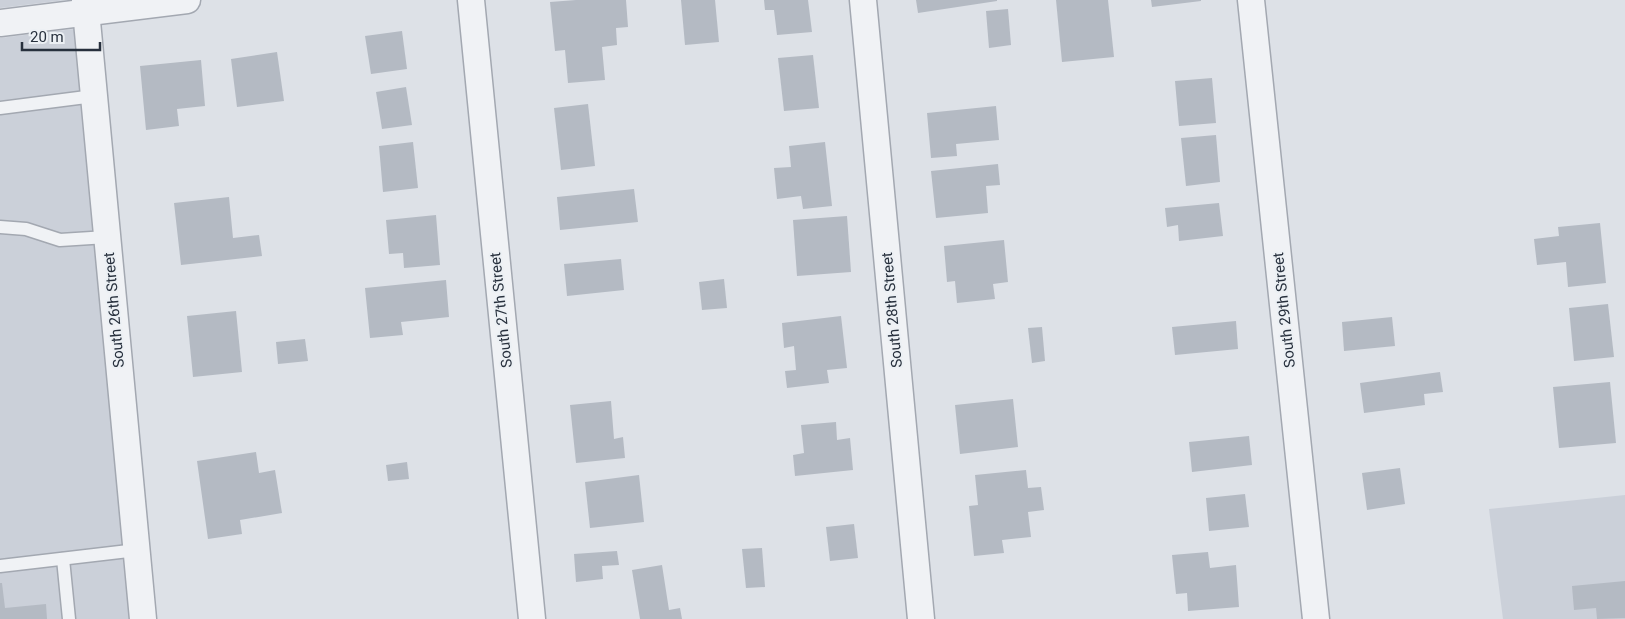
<svg xmlns="http://www.w3.org/2000/svg" width="1625" height="619" viewBox="0 0 1625 619" font-family="Roboto,sans-serif">
<rect width="100%" height="100%" fill="#dde1e7"/>
<!-- built -->
<g fill="#cbd0d9">
<polygon points="0,0 65,0 0,8"/>
<polygon points="74,29 130,619 0,619 0,38"/>
<polygon points="1625,495 1625,619 1503,619 1489,509"/>
</g>
<!-- building -->
<g fill="#b4bac3">
<polygon points="576,0 626,0 628,27 616,28 617,45 602,47 605,80 568,83 565,50 555,51 550,2"/>
<polygon points="681,0 715,0 719,42 685,45"/>
<polygon points="764,0 808,0 812,32 777,35 774,10 765,10"/>
<polygon points="916,0 997,0 997,1 918,13"/>
<polygon points="1056,0 1108,0 1114,57 1062,62"/>
<polygon points="1151,0 1201,0 1201,1 1152,7"/>
<polygon points="1008,9 1011,45 989,48 986,11"/>
<polygon points="402,31 407,69 371,74 365,36"/>
<polygon points="277,52 284,101 237,107 231,59"/>
<polygon points="813,55 819,108 784,111 778,58"/>
<polygon points="201,60 205,106 177,109 179,126 146,130 140,66"/>
<polygon points="1212,78 1216,123 1179,126 1175,81"/>
<polygon points="406,87 412,125 382,129 376,92"/>
<polygon points="588,104 595,166 561,170 554,108"/>
<polygon points="996,106 999,140 956,144 957,156 931,158 927,113"/>
<polygon points="1216,135 1220,182 1186,186 1181,138"/>
<polygon points="413,142 418,188 383,192 379,146"/>
<polygon points="825,142 832,206 803,209 801,196 777,199 774,168 791,167 789,146"/>
<polygon points="998,164 1000,185 986,186 988,213 936,218 931,171"/>
<polygon points="634,189 638,222 560,230 557,197"/>
<polygon points="229,197 233,238 259,235 262,256 181,265 174,203"/>
<polygon points="1219,203 1223,236 1179,241 1178,225 1167,227 1165,208"/>
<polygon points="436,215 440,265 404,268 403,253 389,254 386,220"/>
<polygon points="847,216 851,272 797,276 793,220"/>
<polygon points="1600,223 1606,283 1568,287 1566,262 1537,265 1534,239 1559,236 1558,227"/>
<polygon points="1004,240 1008,282 993,284 995,299 957,303 955,281 947,282 944,246"/>
<polygon points="621,259 624,290 567,296 564,264"/>
<polygon points="724,279 727,308 702,310 699,282"/>
<polygon points="446,280 449,317 401,322 403,335 370,338 365,288"/>
<polygon points="1608,304 1614,357 1574,361 1569,308"/>
<polygon points="236,311 242,372 193,377 187,316"/>
<polygon points="841,316 847,368 827,370 829,383 787,388 785,371 796,370 794,346 784,348 782,323"/>
<polygon points="1392,317 1395,346 1344,351 1342,322"/>
<polygon points="1236,321 1238,349 1175,355 1172,327"/>
<polygon points="1042,327 1045,361 1032,363 1028,328"/>
<polygon points="305,339 308,361 278,364 276,342"/>
<polygon points="1440,372 1443,392 1424,394 1425,405 1364,413 1360,383"/>
<polygon points="1610,382 1616,443 1559,448 1553,387"/>
<polygon points="1013,399 1018,447 960,454 955,405"/>
<polygon points="611,401 614,439 623,437 625,458 576,463 570,405"/>
<polygon points="836,422 837,440 850,438 853,470 795,476 793,455 804,453 801,425"/>
<polygon points="1249,436 1252,465 1192,472 1189,442"/>
<polygon points="256,452 259,473 275,470 282,513 240,520 242,534 208,539 197,461"/>
<polygon points="407,462 409,479 388,481 386,465"/>
<polygon points="1400,468 1405,504 1367,510 1362,473"/>
<polygon points="1026,470 1028,488 1041,487 1044,510 1028,512 1031,537 1002,540 1004,553 974,556 969,506 978,505 975,475"/>
<polygon points="639,475 644,522 590,528 585,482"/>
<polygon points="1245,494 1249,527 1209,531 1206,498"/>
<polygon points="854,524 858,558 830,561 826,527"/>
<polygon points="762,548 765,587 746,588 742,549"/>
<polygon points="617,551 619,565 602,566 603,579 576,582 574,554"/>
<polygon points="1208,552 1210,568 1236,565 1239,607 1188,611 1187,593 1176,594 1172,555"/>
<polygon points="662,565 669,610 680,608 682,619 640,619 632,570"/>
<polygon points="1625,581 1625,618 1597,619 1596,608 1574,610 1572,586"/>
<polygon points="0,583 2,583 5,608 46,604 47,619 0,619"/>
</g>
<g fill="none" stroke-linecap="round" stroke-linejoin="round">
<defs>
<g id="service">
<polyline points="0,108 94,96"/>
<polyline points="0,227 26,229 60,240 107,237"/>
<polyline points="63,559 69,619"/>
<polyline points="0,566 137,550"/>
</g>
<g id="minor">
<polyline points="85,0 143,619"/>
<polyline points="471,0 532,619"/>
<polyline points="863,0 921,619"/>
<polyline points="1251,0 1316,619"/>
<polyline points="0,23 187,0"/>
</g>
</defs>
<!-- service casing -->
<use href="#service" stroke="#a3a8b1" stroke-width="15"/>
<!-- minor casing -->
<use href="#minor" stroke="#a3a8b1" stroke-width="29"/>
<!-- service -->
<use href="#service" stroke="#f0f2f5" stroke-width="12"/>
<!-- minor -->
<use href="#minor" stroke="#f0f2f5" stroke-width="26"/>
</g>
<g text-anchor="middle" dominant-baseline="central" stroke-width="4" stroke-linejoin="round" paint-order="stroke">
<!-- street labels -->
<g font-size="15" fill="#27303d" stroke="#ecf0f4">
<text transform="translate(114 310) rotate(-95)">South 26th Street</text>
<text transform="translate(501 310) rotate(-96)">South 27th Street</text>
<text transform="translate(892 310) rotate(-95)">South 28th Street</text>
<text transform="translate(1284 310) rotate(-96)">South 29th Street</text>
</g>
</g>
<!-- scale -->
<path d="M22 42v8h78v-8" fill="none" stroke="#27303d" stroke-width="2.5"/>
<text x="30" y="42" font-size="15" fill="#27303d" stroke="#ecf0f4" stroke-width="4" paint-order="stroke">20 m</text>
</svg>
